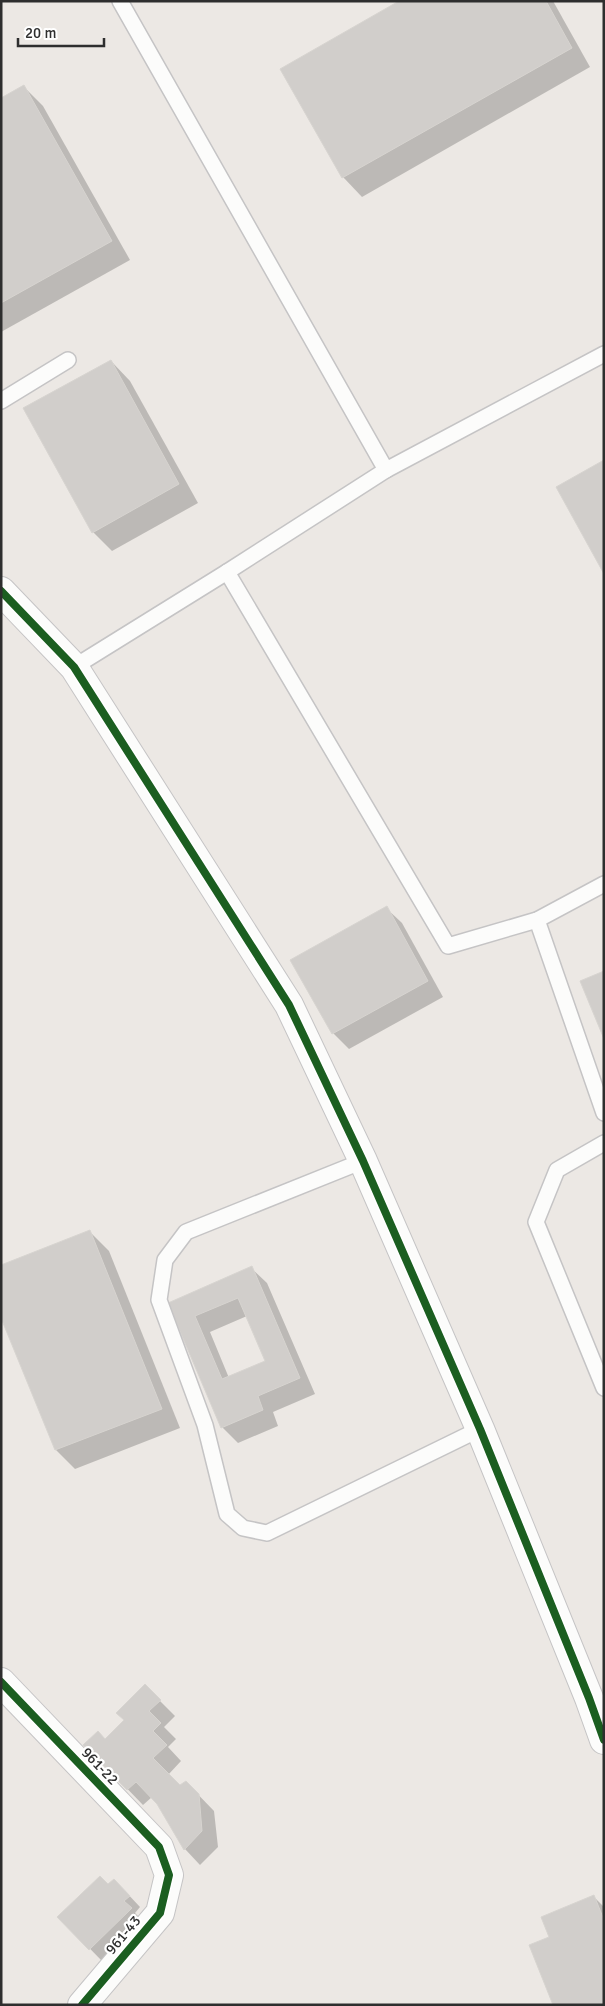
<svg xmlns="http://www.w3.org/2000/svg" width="605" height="2006" viewBox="0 0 605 2006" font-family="Signika,sans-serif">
<rect width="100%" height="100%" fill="#ece8e4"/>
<!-- shadow -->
<g fill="#0003" fill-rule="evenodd">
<polygon points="402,1 553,1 590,67 362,197 343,177"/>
<polygon points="24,87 43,106 130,260 1,332 1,100"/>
<polygon points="111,361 130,381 198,503 112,551 93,532"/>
<polygon points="386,908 402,923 443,997 349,1049 333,1033"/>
<polygon points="90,1232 109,1251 180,1428 75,1469 56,1450 1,1314"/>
<path d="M 251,1268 L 267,1283 L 315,1394 L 273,1412 L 278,1426 L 238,1443 L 222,1427 L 169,1304 ZM 247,1316 L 267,1362 L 229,1378 L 210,1332 Z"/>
<polygon points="145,1686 175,1716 164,1727 176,1739 168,1747 181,1761 168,1775 180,1787 186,1782 214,1811 218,1847 200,1865 185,1849 158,1803 152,1797 143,1805 85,1745 106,1741 126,1721"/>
<polygon points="125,1891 140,1907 135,1913 142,1920 101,1960 59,1917"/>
<polygon points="593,1896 604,1907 604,2005 550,1937"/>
</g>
<!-- building -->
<g fill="#d1cecb" stroke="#d7d4d0" fill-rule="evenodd">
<polygon points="399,1 546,1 572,48 342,178 280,69"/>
<polygon points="24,85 112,241 1,303 1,98"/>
<polygon points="111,360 179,484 92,533 23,408"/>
<polygon points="604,460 604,574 556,487"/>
<polygon points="387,906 428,981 332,1034 290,960"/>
<polygon points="604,971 604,1039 580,981"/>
<polygon points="90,1230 162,1409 55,1450 1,1318 1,1265"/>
<path d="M 252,1266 L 300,1378 L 258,1396 L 263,1410 L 221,1428 L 168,1303 ZM 238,1298 L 265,1361 L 222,1379 L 195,1316 Z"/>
<polygon points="145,1684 161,1700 149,1711 161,1723 153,1731 167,1745 153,1758 180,1785 186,1781 199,1794 202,1831 184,1850 157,1804 136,1782 127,1790 83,1745 98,1731 105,1739 124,1720 116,1713"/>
<polygon points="100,1876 108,1884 114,1879 130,1896 124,1901 132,1908 89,1950 57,1917"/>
<polygon points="594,1895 604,1920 604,2005 553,2005 529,1945 549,1937 541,1917"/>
</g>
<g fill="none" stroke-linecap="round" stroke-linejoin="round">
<defs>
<g id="lane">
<polyline points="120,1 386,470"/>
<polyline points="1,401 68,360"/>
<polyline points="227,572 448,946 537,920 604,884"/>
<polyline points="74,667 227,572 386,470 604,354"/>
<polyline points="537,920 604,1113"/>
<polyline points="604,1143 557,1170 536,1222 604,1388"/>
<polyline points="363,1161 186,1232 165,1260 159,1300 205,1425 227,1514 243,1528 267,1533 480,1429"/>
</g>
<g id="street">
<polyline points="1,591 74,667 289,1005 363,1161 480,1429 589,1698 604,1740"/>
<polyline points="1,1682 159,1847 169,1875 160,1913 82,2005"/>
</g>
</defs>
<!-- lane casing -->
<use href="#lane" stroke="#c5c4c5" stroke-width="18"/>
<!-- street casing -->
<use href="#street" stroke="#c5c4c5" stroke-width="30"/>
<!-- lane -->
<use href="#lane" stroke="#fcfcfb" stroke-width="15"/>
<!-- street -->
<use href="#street" stroke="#fcfcfb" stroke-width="28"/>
<defs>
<g id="cycleway">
<polyline points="1,591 74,667 289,1005 363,1161 480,1429 589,1698 604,1740"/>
<polyline points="1,1682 159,1847 169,1875 160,1913 82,2005"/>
</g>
</defs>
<!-- cycleway casing -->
<use href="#cycleway" stroke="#fff" stroke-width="11"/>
<!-- cycleway -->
<use href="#cycleway" stroke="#1b5e20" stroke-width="8"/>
</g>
<g text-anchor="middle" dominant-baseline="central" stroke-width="4.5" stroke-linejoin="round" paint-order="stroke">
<!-- street labels -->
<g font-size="15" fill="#2e2e2e" stroke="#fff">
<text transform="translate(100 1766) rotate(46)">961-22</text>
<text transform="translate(123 1935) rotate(-50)">961-43</text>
</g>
</g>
<!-- border -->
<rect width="605" height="2006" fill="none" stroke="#2e2e2e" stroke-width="5"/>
<!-- scale -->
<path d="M18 38v8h86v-8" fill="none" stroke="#2e2e2e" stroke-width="2.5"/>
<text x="25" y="38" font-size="15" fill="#2e2e2e" stroke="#ffffff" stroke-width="4" paint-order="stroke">20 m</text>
</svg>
